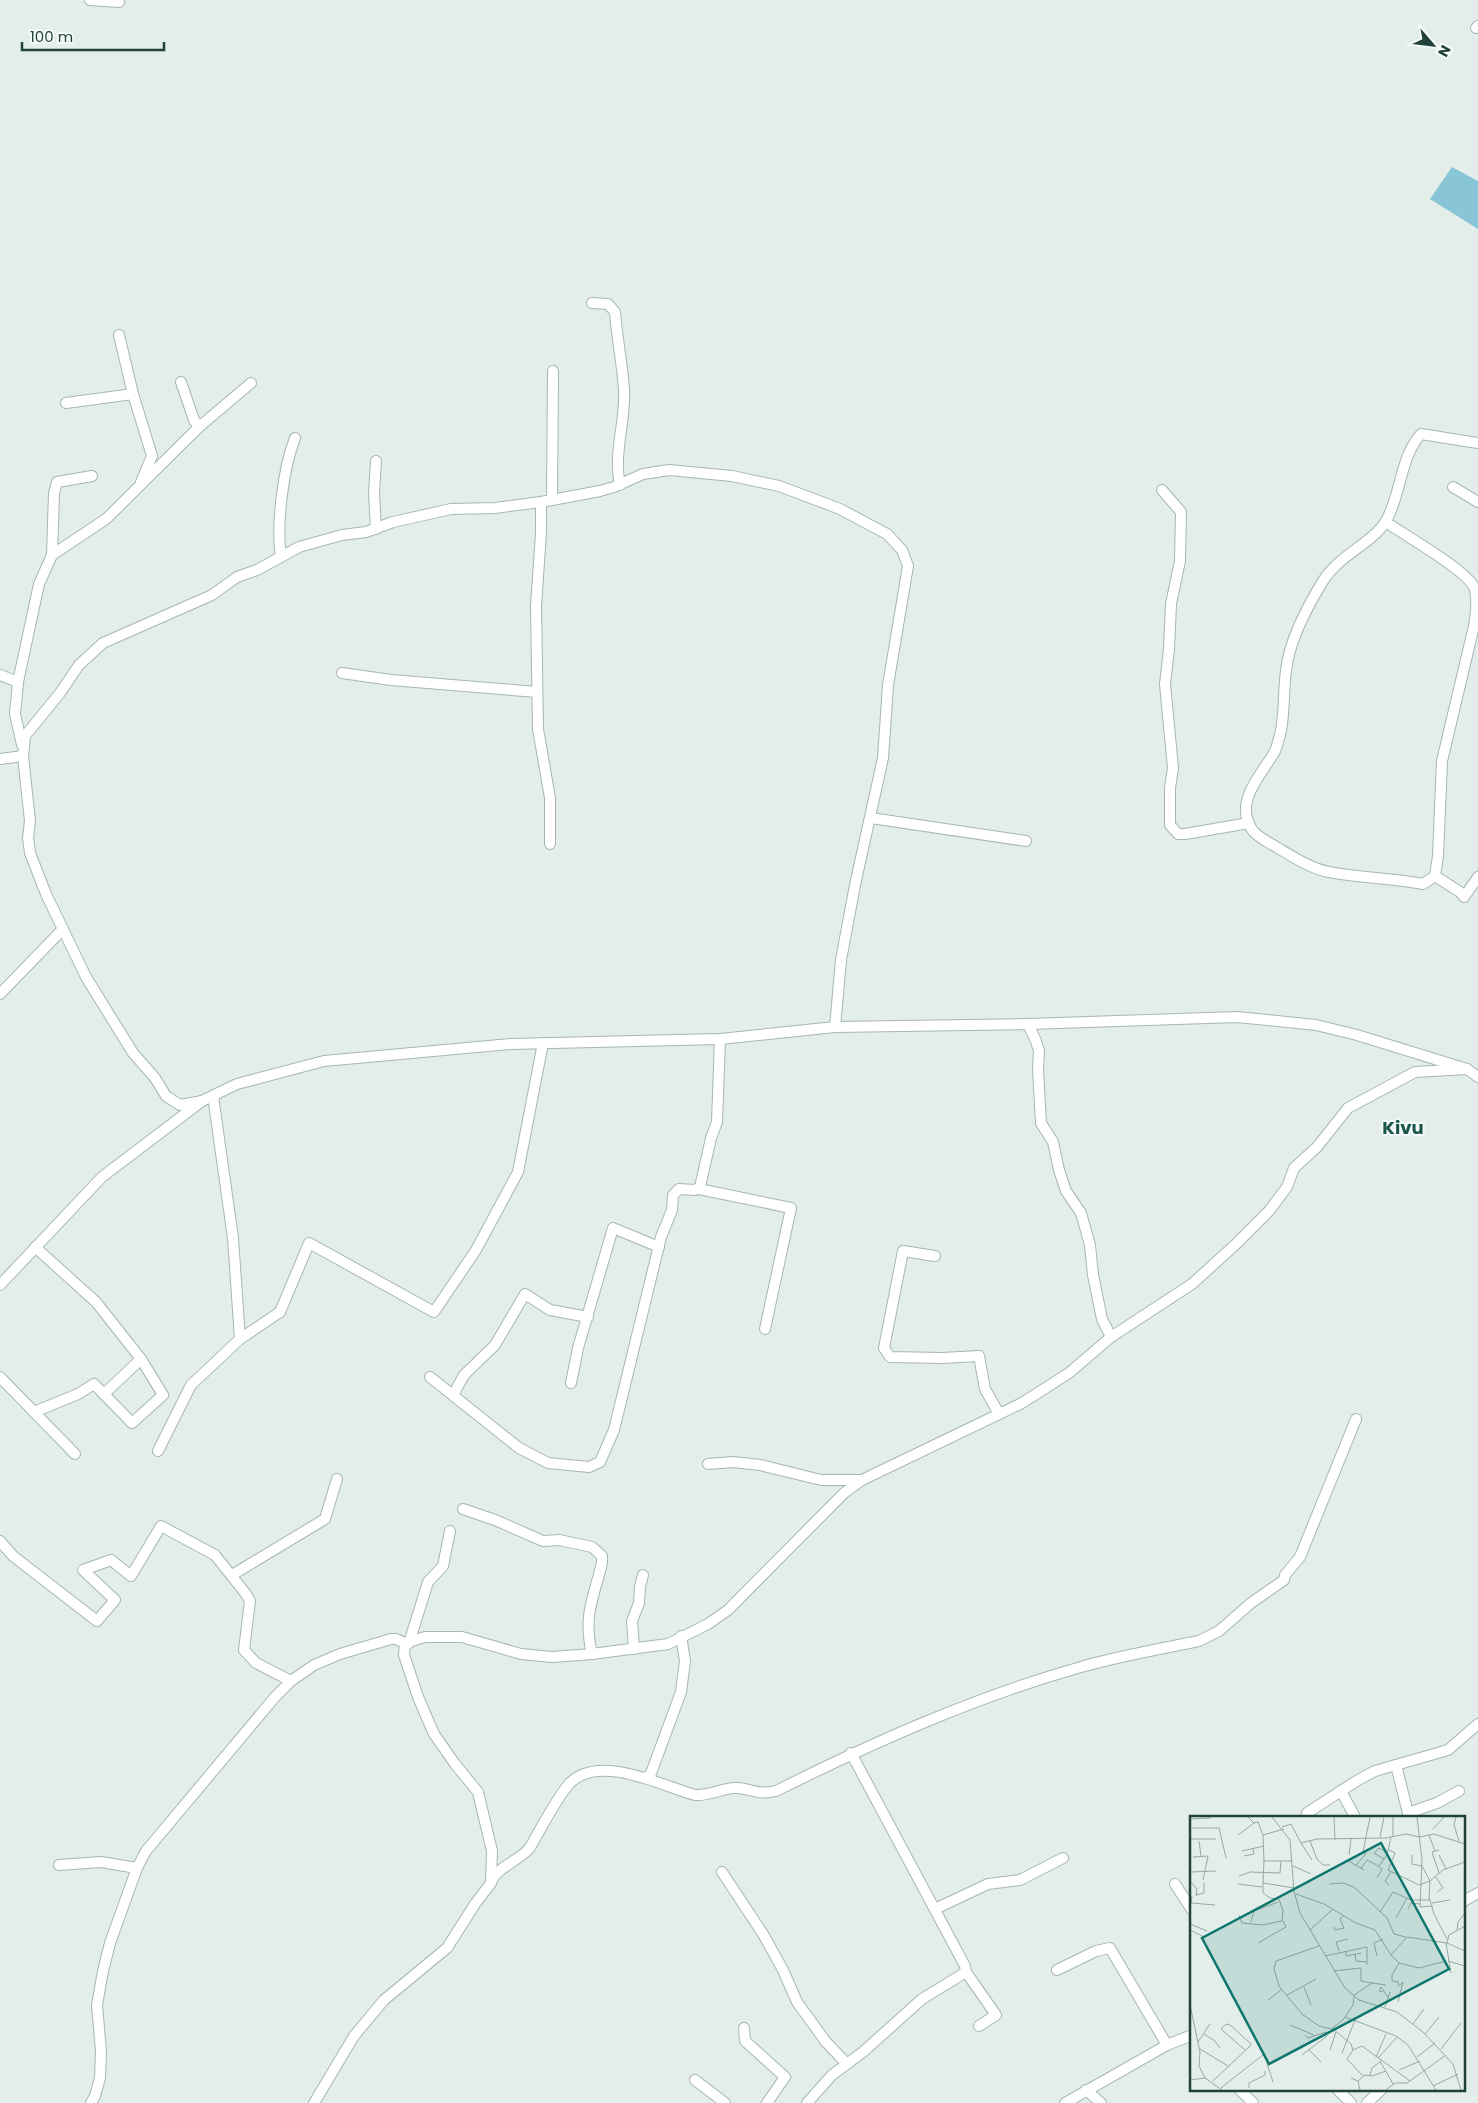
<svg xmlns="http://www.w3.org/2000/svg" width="1478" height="2103" viewBox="0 0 1478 2103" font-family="Poppins,sans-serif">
<rect width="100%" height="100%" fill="#e3eeea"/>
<!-- water -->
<polygon fill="#87c5d7" points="1452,167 1478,181 1478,229 1430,199"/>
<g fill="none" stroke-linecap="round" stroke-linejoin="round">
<defs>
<g id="minor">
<polyline points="90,0 119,2 118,0"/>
<polyline points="1476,28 1478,26"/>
<path d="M 592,303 L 608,304 L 615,312 C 617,337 622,363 624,389 C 626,420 613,453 620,485"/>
<polyline points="119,335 133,394 152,456 141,482"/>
<polyline points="181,382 194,420 199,427"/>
<polyline points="66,403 133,394"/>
<path d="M 1478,443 L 1421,434 C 1400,457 1401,495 1386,521 C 1373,543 1339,555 1323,581 C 1307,607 1289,640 1286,671 C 1283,692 1285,715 1280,735 C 1278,741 1277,748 1274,753 C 1260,776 1233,803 1253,831 C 1259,838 1270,843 1278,848 C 1293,857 1312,869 1329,872 C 1360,878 1392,878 1423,884 L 1435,876 L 1460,892 L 1464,897 L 1478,877"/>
<polyline points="1453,487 1478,502"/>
<polyline points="1162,490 1181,512 1180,561 1171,604 1169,649 1165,684 1173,768 1170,788 1170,825 1178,834 1185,834 1249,823"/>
<polyline points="552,500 553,371"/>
<polyline points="541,502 541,533 536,606 538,729 550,798 550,844"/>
<path d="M 1386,522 C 1404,535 1465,569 1474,587 C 1478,598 1476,614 1474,626 L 1442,761 L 1438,856 L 1435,876"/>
<polyline points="376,529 374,493 376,461"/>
<polyline points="52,555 106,519 199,427 251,383"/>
<path d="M 281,557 C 276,525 283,469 295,438"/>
<polyline points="342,673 391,680 537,692"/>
<polyline points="0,675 18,682"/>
<polyline points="22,745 15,714 18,682 39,584 52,555 54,493 57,482 92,476"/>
<polyline points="0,759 23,756"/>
<polyline points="871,818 1026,841"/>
<polyline points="0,994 63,929"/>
<polyline points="1028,1024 1036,1041 1039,1051 1038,1069 1041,1123 1053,1142 1059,1170 1066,1191 1081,1213 1090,1245 1093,1275 1102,1319 1111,1337"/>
<polyline points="202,1101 180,1105 166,1096 155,1078 133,1053 86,977 46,894 30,853 28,838 30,821 23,756 25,736 60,693 79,665 103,643 212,595 237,577 257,570 299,547 342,535 366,532 393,522 451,509 495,508 541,502 600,491 614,487 643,474 669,470 732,476 779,486 840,509 887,534 902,550 908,566 888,685 883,758 855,885 841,960 835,1027"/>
<polyline points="699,1189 791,1208 765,1329"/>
<polyline points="35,1247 96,1302 141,1359"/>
<polyline points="935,1256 903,1251 884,1348 890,1357 942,1358 979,1356 985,1389 999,1414"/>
<polyline points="0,1285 102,1177 202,1101 237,1084 324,1061 511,1044 720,1039 835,1027 1028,1024 1237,1017 1316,1025 1357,1035 1467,1069 1478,1077"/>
<polyline points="240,1339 280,1312 309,1243 434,1312 476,1250 518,1172 543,1043"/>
<polyline points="0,1377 75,1454"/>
<polyline points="430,1377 519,1448 548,1463 589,1467 600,1462 614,1430 661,1237 672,1210 673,1195 679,1189 695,1190 700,1187 711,1138 717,1122 720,1039"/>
<polyline points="571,1383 578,1348 613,1228 659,1247"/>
<polyline points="453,1395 464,1375 495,1345 525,1294 550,1310 588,1317"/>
<polyline points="34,1412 78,1394 94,1384 132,1423 163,1395 141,1359 104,1394"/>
<polyline points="158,1451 191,1385 240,1339 233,1238 213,1096"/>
<polyline points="708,1464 733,1462 760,1465 821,1480 862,1480"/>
<path d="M 463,1509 L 495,1520 L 543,1541 L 559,1540 L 592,1547 L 602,1556 L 602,1563 C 593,1600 583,1615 592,1654"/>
<polyline points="0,1541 13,1556 97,1621 115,1600 83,1570 111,1560 131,1576 161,1526 215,1555 246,1594 250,1601 244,1650 256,1663 291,1681"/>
<polyline points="232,1575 325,1519 337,1479"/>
<polyline points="409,1643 428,1582 443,1566 450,1531"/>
<polyline points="634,1649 632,1621 639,1603 640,1587 643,1575"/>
<polyline points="1396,1765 1409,1817"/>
<polyline points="646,1777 650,1776 681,1692 685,1661 681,1636"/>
<polyline points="1341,1791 1355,1817"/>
<polyline points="1307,1813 1358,1780 1375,1771 1448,1750 1478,1724"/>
<polyline points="1408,1813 1437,1803 1459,1791"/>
<polyline points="59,1865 101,1862 137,1868"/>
<polyline points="722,1872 763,1934 783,1970 797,2002 826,2042 847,2064"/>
<path d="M 492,1880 C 497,1868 519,1860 529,1849 C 540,1831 556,1798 570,1783 C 600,1753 662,1786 695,1795 C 709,1796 720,1789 734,1788 C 750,1787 755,1796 776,1791 C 874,1742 975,1697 1081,1667 C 1119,1656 1160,1649 1199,1641 L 1219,1631 L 1251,1603 L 1284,1580 L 1285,1575 L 1300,1557 L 1356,1419"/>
<polyline points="1175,1884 1192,1910"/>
<polyline points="1464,1901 1478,1893"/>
<polyline points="935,1909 988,1884 1020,1880 1063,1858"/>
<polyline points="1057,1970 1096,1951 1110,1948 1167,2045"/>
<polyline points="966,1972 996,2015 979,2026"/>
<polyline points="744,2028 745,2041 785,2077 767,2103"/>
<polyline points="695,2080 725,2103"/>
<polyline points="1239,2089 1253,2103"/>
<polyline points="1337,2089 1351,2103"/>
<polyline points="1086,2090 1101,2103"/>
<polyline points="91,2103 95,2096 100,2078 101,2051 97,2005 103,1971 110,1943 137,1868 146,1851 275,1697 291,1681 314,1665 340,1654 391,1639 396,1639 405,1643"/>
<polyline points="314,2103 354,2036 384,2000 447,1948 475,1904 491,1883 492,1851 478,1792 455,1764 434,1734 418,1697 404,1655 405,1643 425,1637 462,1637 521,1654 552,1657 592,1654 668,1644 708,1624 728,1610 844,1493 862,1480 1022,1403 1069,1373 1111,1337 1192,1284 1236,1244 1269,1211 1287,1187 1294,1168 1317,1147 1348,1108 1415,1072 1467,1069"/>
<polyline points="807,2103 832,2075 863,2052 922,1999 966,1972 965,1966 851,1753"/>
<polyline points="1065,2103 1167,2045 1192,2035"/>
<polyline points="1367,2103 1382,2089"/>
</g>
</defs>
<!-- minor casing -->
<use href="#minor" stroke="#a5b7b2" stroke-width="12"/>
<!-- minor -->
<use href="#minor" stroke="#fff" stroke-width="10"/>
</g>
<g text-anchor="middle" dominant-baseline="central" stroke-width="4" stroke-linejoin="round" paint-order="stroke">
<!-- quarter labels -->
<g font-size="18" font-weight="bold" fill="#1b554b" stroke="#f4faf7">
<text x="1403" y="1127">Kivu</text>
</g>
</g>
<!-- overview -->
<g transform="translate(1190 1816)">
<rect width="275" height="275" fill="#e3eeea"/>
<path fill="none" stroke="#95a9a4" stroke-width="1" d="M 82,1 L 100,24 L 104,75 L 110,97 L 155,172 L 169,184 L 207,196 L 233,216 L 263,248 L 271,274M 144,1 L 145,24M 227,1 L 232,44 L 230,91 L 243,90M 266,1 L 264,9 L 269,25M 0,3 L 21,2M 64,7 L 68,6 L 73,19M 92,11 L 101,8 L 111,27 L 127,23 L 196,22 L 216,18 L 229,21 L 244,18 L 275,28M 2,12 L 29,12 L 36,42M 243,13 L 254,1M 48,19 L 64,7 L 58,1M 239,19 L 245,35M 176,21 L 180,1M 190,21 L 194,1M 203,21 L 203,1M 0,23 L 26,23M 9,25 L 11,40M 120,25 L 127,43 L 133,49 L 140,49M 111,27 L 122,44M 199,34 L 205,37 L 198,54 L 229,69 L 240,65 L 253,54 L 275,46M 52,35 L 74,30M 159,39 L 161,23M 222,39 L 222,48 L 232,50 L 240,65 L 239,81 L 244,98 L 257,123M 249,39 L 256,53M 54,40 L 64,38 L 63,32M 3,41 L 18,40 L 13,64M 194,43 L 184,37 L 189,32 L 197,36M 157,44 L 174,54M 74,45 L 73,19 L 94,13M 166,49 L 176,38 L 173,36 L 176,21M 103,50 L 121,58M 189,50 L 197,39 L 201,21M 171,52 L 177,44 L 185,48 L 192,53 L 187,62M 0,56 L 26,55M 249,57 L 242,36 L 249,34M 49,60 L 60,56 L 90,57 L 91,45M 246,61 L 253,72 L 247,76M 0,65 L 7,73 L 6,80M 73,67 L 74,45 L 102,45M 48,68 L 72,71M 139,68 L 153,67 L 164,71 L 197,102 L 204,118 L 216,121M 199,69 L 195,65 L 201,56M 106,78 L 134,88 L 166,107 L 185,114 L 201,139 L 217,121 L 257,127 L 275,135M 6,79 L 14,77 L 14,67M 2,80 L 1,87 L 25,89M 242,87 L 260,84M 218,93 L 221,87 L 230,88M 190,96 L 203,76 L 221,84 L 240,84M 49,99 L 52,107 L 72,109 L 92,105 L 93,95 L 89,83 L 80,82 L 73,77 L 73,67 L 104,72M 206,102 L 217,82M 61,106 L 64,95 L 88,86M 0,108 L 17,115M 144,111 L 145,114 L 154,112 L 150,103 L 154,99M 0,114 L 14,121M 120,114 L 143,93M 267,114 L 268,106 L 275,97M 68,127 L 96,111 L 93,105M 256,127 L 261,157M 257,127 L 259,119 L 275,110M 129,130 L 86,145 L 84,153 L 89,170 L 112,198 L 129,210 L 141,213 L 153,204 L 163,189 L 164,181M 149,135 L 146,126 L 158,123M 156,135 L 156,140 L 171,137M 165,138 L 166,145 L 177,146M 201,139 L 209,147 L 229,152 L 256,145M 135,140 L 177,131 L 177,149M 187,140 L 184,127 L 193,123M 258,145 L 275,150M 143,155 L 171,152 L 171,165 L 182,167M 114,171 L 121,189M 193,176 L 189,175 L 191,171 L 198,181M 97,179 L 126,163M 163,180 L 182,167 L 196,169M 78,184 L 92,173M 208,186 L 213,166 L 209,170 L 208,166 L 202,165 L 202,159 L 209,147M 0,189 L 10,236 L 9,250 L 15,262M 195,191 L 200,176M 155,201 L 206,220 L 218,229 L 246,274M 223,208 L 234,193M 100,209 L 124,219M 142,212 L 161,228 L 163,234 L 172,230 L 220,265M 14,218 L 25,225 L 30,232M 235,218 L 249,201M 115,219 L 118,222 L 136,216M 8,226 L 20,208M 10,233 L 38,250M 118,233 L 131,246M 251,233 L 271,207M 140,234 L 146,216M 163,234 L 157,243 L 173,260M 152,237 L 165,204M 112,239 L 137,220 L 136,216M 186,241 L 196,218M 227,241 L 245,227M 188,242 L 207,221M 190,245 L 203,268M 209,254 L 230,245M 180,259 L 182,252 L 191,245M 161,262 L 168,265 L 170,274M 0,264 L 15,262 L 32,274M 23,265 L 60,230 L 61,228 L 39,208 L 35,209 L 31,213 L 55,234M 168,265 L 175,259 L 182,260 L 196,255M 243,270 L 268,258M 31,272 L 74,238 L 83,266M 59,272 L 59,267 L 75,259 L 75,255M 196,274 L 205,267 L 217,267 L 256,239"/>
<path fill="#0f766e" fill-opacity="0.15" stroke="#0f766e" stroke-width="2.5" d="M 191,27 L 259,153 L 79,248 L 12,122 Z"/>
<rect width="275" height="275" fill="none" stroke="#21413b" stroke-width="2.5"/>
</g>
<!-- north arrow -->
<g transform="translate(1433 45) rotate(118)" stroke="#f4faf7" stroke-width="4" paint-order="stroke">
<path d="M0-4L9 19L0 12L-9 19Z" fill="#21413b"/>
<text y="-8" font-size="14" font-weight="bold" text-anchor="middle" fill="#21413b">N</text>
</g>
<!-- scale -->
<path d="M22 42v8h142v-8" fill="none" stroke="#21413b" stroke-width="2.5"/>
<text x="30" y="42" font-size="15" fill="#21413b" stroke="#f4faf7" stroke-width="4" paint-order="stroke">100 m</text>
</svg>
